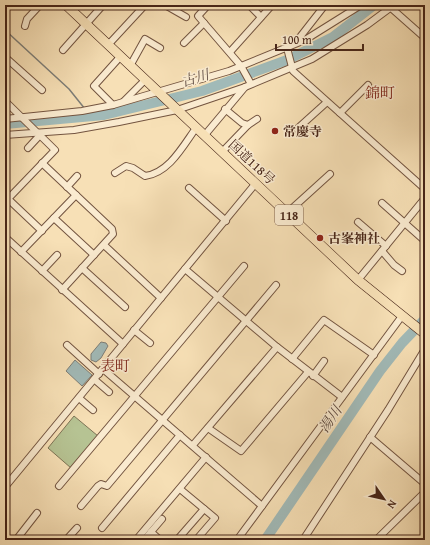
<svg xmlns="http://www.w3.org/2000/svg" width="430" height="545" viewBox="0 0 430 545" font-family="'Gentium Book Plus','Noto Serif JP',serif">
<rect width="100%" height="100%" fill="#f7e0b6"/>
<filter id="stains"><feTurbulence type="fractalNoise" baseFrequency=".005" numOctaves="4"/><feColorMatrix values="0 0 0 0 .2 0 0 0 0 .09 0 0 0 0 .02 0 0 0 .5 -.17"/></filter>
<radialGradient id="worn" r=".72"><stop offset=".6" stop-color="#630" stop-opacity="0"/><stop offset="1" stop-color="#630" stop-opacity=".3"/></radialGradient>
<!-- green -->
<polygon fill="#b6c393" stroke="#7e7456" points="74,416 98,436 71,468 48,448"/>
<!-- water -->
<g fill="#a1bab8" stroke="#7d7e78">
<polygon points="101,342 106,343 108,346 101,358 96,362 91,360 91,354"/>
<polygon points="75,360 92,375 82,386 66,371"/>
</g>
<g fill="none" stroke-linecap="round" stroke-linejoin="round">
<!-- stream -->
<g stroke="#7d7e78" stroke-width="1.5">
<polyline points="5,30 69,89 85,109"/>
<polyline points="86,112 89,117"/>
</g>
<!-- river -->
<g stroke="#a1bab8" stroke-width="10">
<polyline points="5,124 104,115 202,91 287,60 333,37 374,5"/>
<polyline points="265,540 380,371 402,343 425,319"/>
</g>
<defs>
<g id="minor">
<polyline points="165,5 186,17"/>
<polyline points="249,5 261,17"/>
<polyline points="325,5 300,37 287,48 293,71 425,189"/>
<polyline points="390,7 425,38"/>
<polyline points="204,23 241,66 251,84"/>
<polyline points="25,26 27,19 40,5"/>
<polyline points="5,39 6,38"/>
<polyline points="184,43 204,23 198,16 208,5"/>
<polyline points="108,45 145,5"/>
<polyline points="63,50 103,5"/>
<polyline points="230,52 272,5"/>
<polyline points="5,57 42,90"/>
<polyline points="130,66 145,39 160,48"/>
<polyline points="5,101 55,150 5,202"/>
<polyline points="124,101 145,80"/>
<polyline points="113,105 94,86 120,57"/>
<polyline points="225,109 242,123 248,125"/>
<polyline points="340,113 368,85"/>
<polyline points="5,119 82,111 113,105 229,71 305,40 361,5"/>
<polyline points="297,129 327,102"/>
<polyline points="5,135 74,130 119,122 177,110 245,87"/>
<polyline points="204,136 245,87 312,59 367,25 394,5"/>
<polyline points="28,148 40,135"/>
<polyline points="222,152 248,125 257,119"/>
<polyline points="42,163 112,229 113,234 62,290"/>
<path d="M 115,173 L 126,166 L 133,168 L 145,176 C 169,173 183,146 196,128"/>
<polyline points="67,187 77,176"/>
<polyline points="189,188 226,221"/>
<polyline points="6,197 42,231"/>
<polyline points="382,203 425,241"/>
<polyline points="287,213 330,174"/>
<polyline points="54,218 94,255"/>
<polyline points="358,222 386,246"/>
<polyline points="5,237 123,344 256,183"/>
<polyline points="104,245 161,298"/>
<polyline points="382,251 394,265 402,271"/>
<polyline points="21,252 76,195"/>
<polyline points="82,268 125,307"/>
<polyline points="185,269 277,347 342,397"/>
<polyline points="42,271 57,255"/>
<polyline points="358,280 425,198"/>
<polyline points="134,330 150,343"/>
<polyline points="67,345 99,374"/>
<polyline points="292,359 324,320 374,355"/>
<polyline points="103,369 262,506"/>
<polyline points="313,376 324,361"/>
<polyline points="95,380 109,392"/>
<polyline points="79,398 93,410"/>
<polyline points="208,428 241,451 308,372"/>
<polyline points="370,437 425,484"/>
<polyline points="193,445 277,347"/>
<polyline points="59,486 244,266"/>
<polyline points="5,487 123,344"/>
<polyline points="180,489 215,518 196,540"/>
<polyline points="81,506 98,486 101,484 107,486 276,285"/>
<polyline points="102,528 180,435"/>
<polyline points="151,532 160,540"/>
<polyline points="16,540 37,513"/>
<polyline points="66,540 77,528"/>
<polyline points="136,540 206,457"/>
<polyline points="144,540 162,519"/>
<polyline points="177,540 204,509"/>
<polyline points="237,540 402,316"/>
<polyline points="303,540 388,410 425,349"/>
<polyline points="376,540 425,492"/>
</g>
<polyline id="highway" points="66,5 358,280 425,334"/>
</defs>
<!-- minor casing -->
<use href="#minor" stroke="#735440" stroke-width="8"/>
<!-- highway casing -->
<use href="#highway" stroke="#472518" stroke-width="10"/>
<!-- minor -->
<use href="#minor" stroke="#faebd0" stroke-width="6"/>
<!-- highway -->
<use href="#highway" stroke="#f7e0b6" stroke-width="9"/>
</g>
<!-- markers -->
<g fill="#8f2418" stroke="#faebd0" stroke-width="1.5">
<circle cx="275" cy="131" r="4"/>
<circle cx="320" cy="238" r="4"/>
</g>
<g text-anchor="middle" dominant-baseline="central" stroke-width="3" stroke-linejoin="round" paint-order="stroke">
<!-- shield labels -->
<rect fill="#faebd0" stroke="#7d604f" stroke-width="1" x="275" y="205" width="28" height="20" rx="3"/>
<g font-size="12" font-weight="bold" fill="#472518">
<text x="289" y="215">118</text>
</g>
<!-- poi labels -->
<g font-size="13" font-weight="bold" fill="#472518" stroke="#faebd0" text-anchor="start">
<text x="283" y="131">常慶寺</text>
<text x="328" y="238">古峯神社</text>
</g>
<!-- street labels -->
<g font-size="13" fill="#472518" stroke="#faebd0">
<text transform="translate(252 162) rotate(43)">国道118号</text>
</g>
<!-- water labels -->
<g font-size="14" font-style="italic" fill="#5e4a40" stroke="#faebd0">
<text transform="translate(195 78) rotate(-17)">古川</text>
<text transform="translate(330 419) rotate(-56)">湯川</text>
</g>
<!-- quarter labels -->
<g font-size="15" fill="#7a1f14" stroke="#faebd0">
<text x="380" y="92">錦町</text>
<text x="115" y="365">表町</text>
</g>
</g>
<!-- margin -->
<rect width="430" height="545" fill="none" stroke="#f7e0b6" stroke-width="20"/>
<rect x="6" y="6" width="418" height="533" fill="none" stroke="#472518" stroke-width="2"/>
<rect x="10" y="10" width="410" height="525" fill="none" stroke="#472518"/>
<!-- north arrow -->
<g transform="translate(384 499) rotate(124)" stroke="#faebd0" stroke-width="3" paint-order="stroke">
<path d="M0-3L7 15L0 10L-7 15Z" fill="#472518"/>
<text y="-6" font-size="11" font-weight="bold" text-anchor="middle" fill="#472518">N</text>
</g>
<!-- scale -->
<path d="M276 44v6h87v-6" fill="none" stroke="#472518" stroke-width="2"/>
<text x="282" y="44" font-size="12" fill="#472518" stroke="#faebd0" stroke-width="3" paint-order="stroke">100 m</text>
<rect width="100%" height="100%" filter="url(#stains)"/>
<rect width="100%" height="100%" fill="url(#worn)"/>
</svg>
